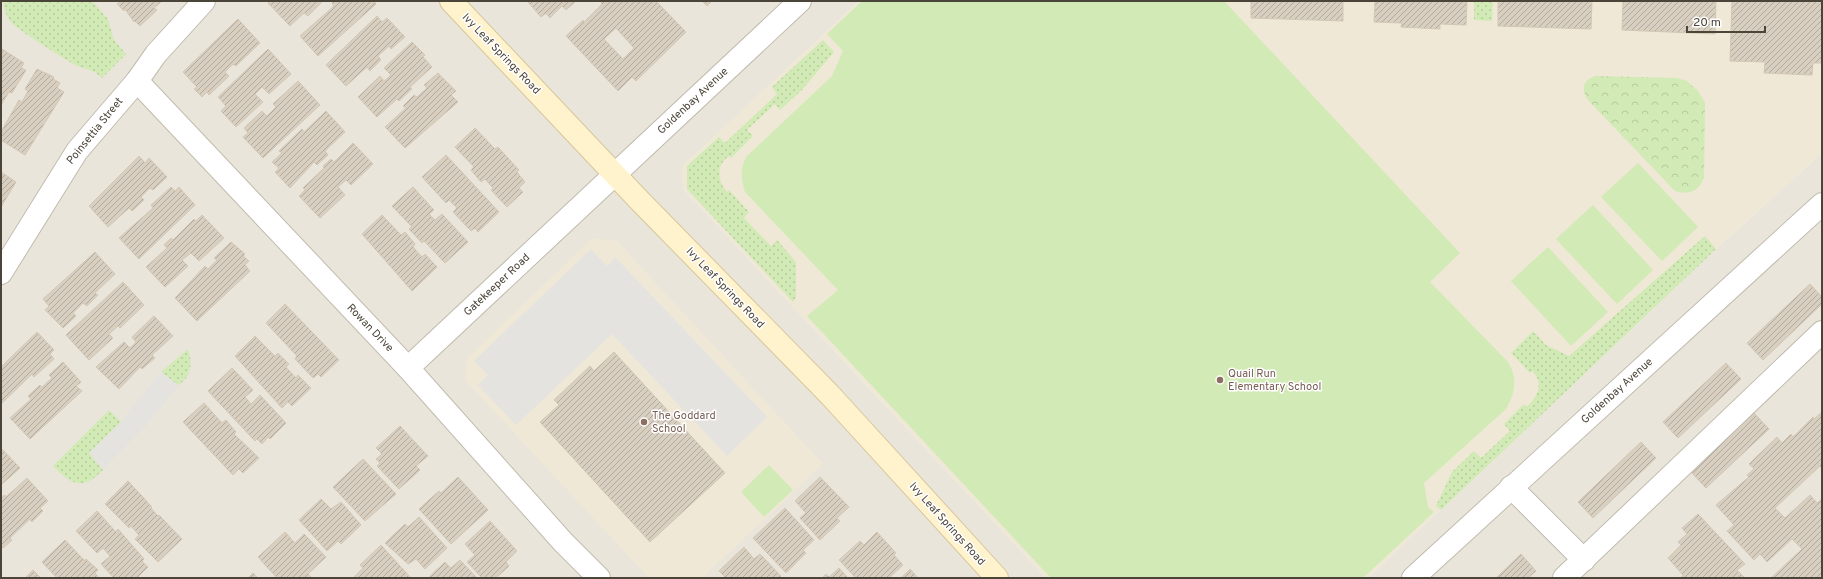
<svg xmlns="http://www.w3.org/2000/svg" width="1823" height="579" viewBox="0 0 1823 579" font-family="Overpass,sans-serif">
<defs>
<pattern id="grass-dots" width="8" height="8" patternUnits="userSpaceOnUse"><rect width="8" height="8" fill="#d2eab5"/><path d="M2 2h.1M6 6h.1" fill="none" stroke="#b6ca9c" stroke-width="1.8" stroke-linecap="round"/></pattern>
<pattern id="park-crowns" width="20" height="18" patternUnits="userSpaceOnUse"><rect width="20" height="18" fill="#d2eab5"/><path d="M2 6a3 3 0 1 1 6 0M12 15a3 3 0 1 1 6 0" fill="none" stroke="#b6ca9c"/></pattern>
<pattern id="building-hatch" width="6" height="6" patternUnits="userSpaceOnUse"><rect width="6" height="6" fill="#d8cfc1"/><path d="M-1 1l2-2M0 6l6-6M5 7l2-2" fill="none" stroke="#b1aa9e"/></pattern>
</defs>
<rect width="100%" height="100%" fill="#f6f3ec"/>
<!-- residential -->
<g fill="#eae5da">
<polygon points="1,1 859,1 683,166 683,189 1046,578 1,578"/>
<polygon points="1822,153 1822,578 1368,578 1716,249"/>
</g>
<!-- education -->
<g fill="#efe8d6">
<polygon points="859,1 1822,1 1822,153 1716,249 1368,578 1046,578 683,189 682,166"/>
<polygon points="593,238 617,241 823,464 702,578 649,578 465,380 467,358"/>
</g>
<!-- grass -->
<g fill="url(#grass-dots)">
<path d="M 3,1 L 92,1 L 108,19 L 114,40 L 126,54 L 102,78 C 95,71 89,70 80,67 C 70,63 16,29 10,21 C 6,16 4,8 3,1 Z"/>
<polygon points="1474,1 1493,1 1492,21 1474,20"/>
<path d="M 823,40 L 834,52 L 802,90 L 780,110 L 775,104 L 747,130 L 753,136 L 731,158 L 729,156 C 716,165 717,181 727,192 L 729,190 L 749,212 L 744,218 L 771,246 L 777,240 L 796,262 L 796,297 L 793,302 L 687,189 L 687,166 L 719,137 L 725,143 L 777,94 L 772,87 Z"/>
<path d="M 1705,236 L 1716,249 L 1441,510 L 1436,506 L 1452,472 L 1474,451 L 1481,458 L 1510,431 L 1504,424 L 1524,404 L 1526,407 C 1537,400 1545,382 1532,371 L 1530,373 L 1511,353 L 1533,331 L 1546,345 L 1569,356 Z"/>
<path d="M 188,349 C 193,362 191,378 178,385 L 161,372 Z"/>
<path d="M 109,410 L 121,422 L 89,453 L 103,470 C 83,491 71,485 53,466 Z"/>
</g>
<!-- park -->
<path fill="url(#park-crowns)" d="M 1595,76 L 1677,78 L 1687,81 L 1698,91 L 1705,103 L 1704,178 C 1698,192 1689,195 1675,191 L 1587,99 C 1581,88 1583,80 1595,76 Z"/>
<!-- pitch -->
<g fill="#d2eab5">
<path d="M 862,1 L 1224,1 L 1460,253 L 1430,282 L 1508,362 C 1518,378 1515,393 1506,409 L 1424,483 L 1428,507 L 1434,512 L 1363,578 L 1051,578 L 807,316 L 838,290 L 745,192 C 741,179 740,169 746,157 L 832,76 L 843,51 L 827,34 Z"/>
<polygon points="1638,163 1698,227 1662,261 1601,197"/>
<polygon points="1593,205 1653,270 1617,304 1556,239"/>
<polygon points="1548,247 1608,312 1571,346 1511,281"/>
<polygon points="769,465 793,490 764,517 741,492"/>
</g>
<!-- parking -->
<g fill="#e5e3e0">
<polygon points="591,249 607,266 615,257 767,417 727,456 612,334 516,425 478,385 488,375 474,361"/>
<polygon points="161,372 178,385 151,420 103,469 89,453 121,422"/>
</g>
<!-- building -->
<g fill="url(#building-hatch)" stroke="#d3c7b4" fill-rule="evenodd">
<polygon points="121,1 162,1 154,8 157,10 140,26 135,21 134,22 125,9 124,11 117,4"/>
<polygon points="270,1 323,1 308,16 304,13 290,26 268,3"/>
<polygon points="334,1 374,1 376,4 318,56 300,36 334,6 332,3"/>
<polygon points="527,1 576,1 566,10 562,6 550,18 546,13 541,17"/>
<path d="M 603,1 L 656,1 L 686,32 L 636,81 L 632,77 L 618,91 L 566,36 L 583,20 L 584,22 L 602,4 L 601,3 ZM 616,28 L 634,48 L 623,59 L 604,39 Z"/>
<polygon points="702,1 712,1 707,6"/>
<polygon points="1251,1 1343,1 1343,21 1251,18"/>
<polygon points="1375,1 1467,1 1466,25 1440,24 1440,29 1401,27 1402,23 1374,22"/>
<polygon points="1498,1 1592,1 1591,29 1498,26"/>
<polygon points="1623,1 1716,1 1715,34 1622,30"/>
<polygon points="1732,1 1822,1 1822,63 1813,63 1812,75 1764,73 1765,62 1730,61"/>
<polygon points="377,16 382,22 387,18 405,37 391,49 389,46 378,56 381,60 370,71 367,67 346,86 326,65"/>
<polygon points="238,19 260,43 236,66 233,64 225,72 229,76 209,95 207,92 202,97 194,89 197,87 183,72"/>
<polygon points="412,42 425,55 423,57 432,67 410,87 412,89 399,101 397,99 377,117 358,97 380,76 384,81 391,75 384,68"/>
<polygon points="2,49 24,63 21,68 26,70 12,93 9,92 1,105"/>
<polygon points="268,49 291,74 269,94 262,87 255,94 263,102 236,127 221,111 226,106 218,97"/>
<polygon points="37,69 54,77 53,79 60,83 57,88 64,92 25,155 1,140 1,132 19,100 22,102 28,91 25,89"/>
<polygon points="438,73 456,91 451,95 458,102 405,148 385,127 406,108 403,106 414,95 417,97 427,88 424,85"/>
<polygon points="298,81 320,105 263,158 243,137 248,133 244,128 262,111 267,116 276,107 273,104"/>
<polygon points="326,111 345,132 325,151 328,155 317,165 314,162 290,188 275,172 279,168 272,162 282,153 279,151 302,129 304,132"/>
<polygon points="475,128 495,149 498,147 519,170 517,172 525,182 519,188 523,192 507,207 491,190 493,188 485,179 481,182 471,170 474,167 455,147"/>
<polygon points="353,143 373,164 351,185 346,180 338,187 345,195 320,218 299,196 305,190 303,188 324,168 323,166 331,159 334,162"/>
<polygon points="446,155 499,212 478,232 475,228 471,231 453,212 457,208 449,200 446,203 422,177"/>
<polygon points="139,156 145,163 149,158 167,177 153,190 150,188 141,197 144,200 132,211 129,208 108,227 89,206"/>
<polygon points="1,172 16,182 1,207"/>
<polygon points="171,187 175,191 179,187 195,205 139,259 119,238 153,208 151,205"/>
<polygon points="413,187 434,210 429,214 435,220 442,214 468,242 445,263 424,241 422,243 409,229 412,227 392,206"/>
<polygon points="202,215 224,238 199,261 191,253 182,260 188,266 165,287 146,267 167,248 164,245 171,238 173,240 194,219 196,221"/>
<polygon points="382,215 401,235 405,232 415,244 413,247 422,257 425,254 437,267 412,291 362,234"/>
<polygon points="231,242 245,254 243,256 249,261 245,265 250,271 197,321 175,298 205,266 208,269 217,260 214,258"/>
<polygon points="95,252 115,274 95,293 98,295 87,306 83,303 73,313 76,316 63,328 45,310 49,306 43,299"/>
<polygon points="123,282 144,305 120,328 118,326 109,334 113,338 89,360 66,335"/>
<polygon points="1810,284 1822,297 1822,304 1763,360 1747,343"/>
<polygon points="285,304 339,360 321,377 318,374 313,378 295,359 297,356 266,323"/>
<polygon points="154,316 173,336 152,355 155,358 142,369 140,367 119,389 96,367 124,342 130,348 136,342 132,337"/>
<polygon points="37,332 54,350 50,354 54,359 34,377 32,374 1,404 1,367"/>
<polygon points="255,336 275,356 278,353 289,364 286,367 296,378 298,375 311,388 292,406 288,402 282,408 235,356"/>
<polygon points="614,352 725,473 650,542 540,422 559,405 554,400 590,366 594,371"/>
<polygon points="63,362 81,382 76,386 82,391 30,439 10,418 31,399 28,396 40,385 42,387 52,378 49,375"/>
<polygon points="1726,363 1741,379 1678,438 1663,422"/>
<polygon points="232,368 253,390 245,397 251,404 260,395 286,423 270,439 268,437 262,444 257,439 255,441 208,391"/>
<polygon points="204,403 222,423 226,420 236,432 234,434 259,458 243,473 239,469 233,475 183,422"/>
<polygon points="1822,412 1822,469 1820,466 1775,508 1785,518 1810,495 1817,503 1822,499 1822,578 1771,578 1802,549 1792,539 1767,562 1760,554 1754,560 1727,531 1734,525 1716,505 1749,477 1747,475 1754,469 1749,464 1777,437 1782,443 1791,434 1793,437 1813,417 1814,419"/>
<polygon points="1754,413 1769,429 1706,488 1691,472"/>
<polygon points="400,426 428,456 416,466 420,470 399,489 377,466 380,463 376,459 382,454 376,448"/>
<polygon points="1641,442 1656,458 1593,518 1578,502"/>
<polygon points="1,448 20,468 1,485"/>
<polygon points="363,459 396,494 365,521 333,487"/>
<polygon points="458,477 488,510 451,544 419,509 439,491 441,493"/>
<polygon points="820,477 849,507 837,518 840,521 820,540 800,518 806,513 795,501"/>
<polygon points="27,478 48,501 40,508 43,511 32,522 30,519 10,538 12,540 3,548 1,546 1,498 5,495 6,497"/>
<polygon points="128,481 152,507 151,508 158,516 159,515 182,539 158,562 135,539 139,535 131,526 129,528 105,504"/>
<polygon points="321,499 331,509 341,502 361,525 341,544 338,541 327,551 299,520"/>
<polygon points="785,508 814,540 803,550 806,553 786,573 753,538"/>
<polygon points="97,511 116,532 118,529 144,559 142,561 148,567 137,578 114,578 101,564 110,556 103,548 97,553 76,531"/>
<polygon points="1698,514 1745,564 1737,570 1745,578 1681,578 1683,575 1668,558 1681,545 1678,542 1687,534 1682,528"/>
<polygon points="419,517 447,548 425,569 416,559 408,564 385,543 405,524 408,527"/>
<polygon points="490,521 517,551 506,562 509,566 496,578 482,578 467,562 475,555 465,544"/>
<polygon points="285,532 295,543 304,534 326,557 308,574 312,578 277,578 258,557"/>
<polygon points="877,532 896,553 894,555 903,565 889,578 856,578 839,560 860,541 864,545"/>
<polygon points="65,540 85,561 86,559 98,570 95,573 99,578 57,578 42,562"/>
<polygon points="381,545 411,578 353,578 363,568 360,565"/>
<polygon points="744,547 754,559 760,554 781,576 779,578 726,578 719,571"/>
<polygon points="1521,554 1536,571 1528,578 1496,578"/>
<polygon points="460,560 477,578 428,578 445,562 451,568"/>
<polygon points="839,568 848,578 822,578 826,574 829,577"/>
<polygon points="910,569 918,578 901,578"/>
<polygon points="33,570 41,578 25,578"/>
<polygon points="253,573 258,578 248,578"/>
</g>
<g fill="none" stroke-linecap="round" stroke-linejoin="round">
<defs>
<g id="street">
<polyline points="137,81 408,368 563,542 599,578"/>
<polyline points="1,273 77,151 137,81 156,54 204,1"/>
<polyline points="408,368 800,1"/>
<polyline points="1511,487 1584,560"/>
<polyline points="1413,578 1822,204"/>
<polyline points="1564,578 1822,332"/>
</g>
<polyline id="secondary" points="451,1 639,200 830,395 997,578"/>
</defs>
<!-- street casing -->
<use href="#street" stroke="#c2bbae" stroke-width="24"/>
<!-- secondary casing -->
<use href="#secondary" stroke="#d6c79b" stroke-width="24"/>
<!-- street -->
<use href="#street" stroke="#fff" stroke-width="22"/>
<!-- secondary -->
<use href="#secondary" stroke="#fff3cd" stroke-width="22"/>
</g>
<!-- markers -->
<g fill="#8d6e63" stroke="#fff" stroke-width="1.5">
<circle cx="1220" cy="380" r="4"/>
<circle cx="644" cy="422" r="4"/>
</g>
<g text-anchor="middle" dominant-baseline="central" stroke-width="3" stroke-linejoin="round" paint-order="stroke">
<!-- street labels -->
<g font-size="11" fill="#4b4439" stroke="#fff">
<text transform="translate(501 54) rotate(46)">Ivy Leaf Springs Road</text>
<text transform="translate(693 101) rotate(-43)">Goldenbay Avenue</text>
<text transform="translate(95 131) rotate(-51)">Poinsettia Street</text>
<text transform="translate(497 285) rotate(-43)">Gatekeeper Road</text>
<text transform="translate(725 288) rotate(46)">Ivy Leaf Springs Road</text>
<text transform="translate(370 328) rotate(46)">Rowan Drive</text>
<text transform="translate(1617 391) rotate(-42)">Goldenbay Avenue</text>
<text transform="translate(947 524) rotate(48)">Ivy Leaf Springs Road</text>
</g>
<!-- education labels -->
<g font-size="11" fill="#785e54" stroke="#fff" text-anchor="start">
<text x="1228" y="374">Quail Run<tspan x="1228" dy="13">Elementary School</tspan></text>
<text x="652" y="416">The Goddard<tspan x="652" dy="13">School</tspan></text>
</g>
</g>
<!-- border -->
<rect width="1823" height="579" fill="none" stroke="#4b4439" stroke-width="4"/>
<!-- scale -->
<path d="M1687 26v6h78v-6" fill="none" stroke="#4b4439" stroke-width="2"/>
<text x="1693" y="26" font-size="12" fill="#4b4439" stroke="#ffffff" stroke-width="3" paint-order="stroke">20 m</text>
</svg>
